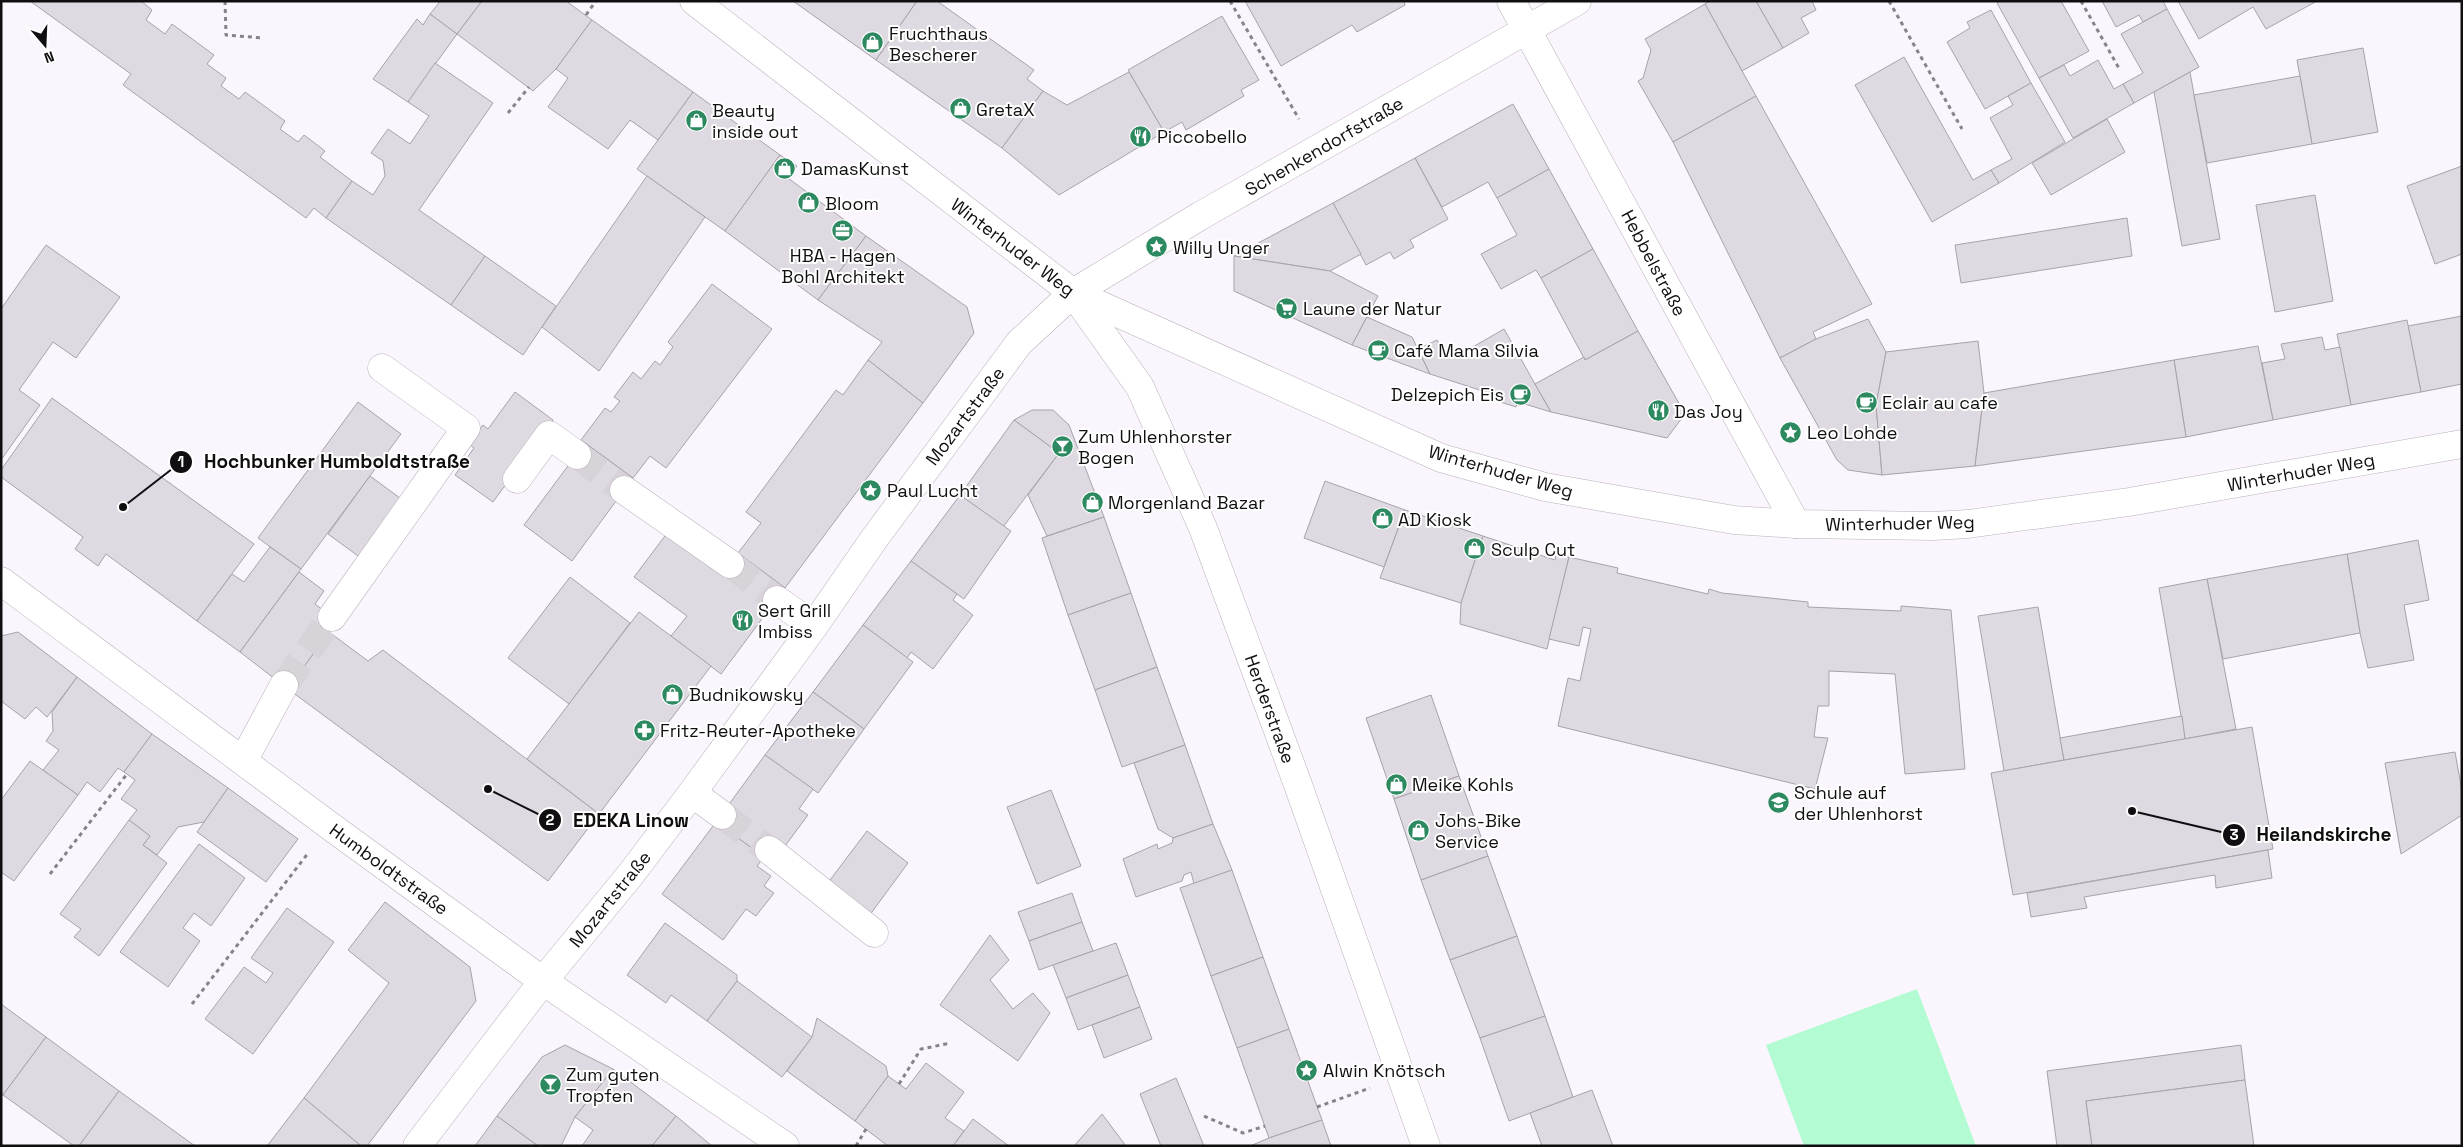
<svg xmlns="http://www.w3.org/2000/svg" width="2463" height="1147" viewBox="0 0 2463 1147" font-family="'Space Grotesk',sans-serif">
<rect width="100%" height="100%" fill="#fbf6fd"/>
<!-- green -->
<polygon fill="#b2fbd3" points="1917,989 1976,1146 1804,1146 1766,1045"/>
<!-- building -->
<g fill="#dfdae1" stroke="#a8a3aa">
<polygon points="30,1 141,1 152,10 146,20 165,34 172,24 214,55 207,64 226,78 221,86 239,99 245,92 285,121 280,129 298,142 304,135 325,151 320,157 352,181 326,218 314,208 306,218 123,85 131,74"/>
<polygon points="437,1 482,1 457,34 430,14 439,3"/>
<polygon points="482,1 566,1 592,20 556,69 533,91 457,34"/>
<polygon points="793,1 917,1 876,60"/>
<polygon points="917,1 937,1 1034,70 1027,79 1043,91 1002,148 876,60"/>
<polygon points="1245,1 1404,1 1405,5 1357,32 1352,25 1281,66"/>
<polygon points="1710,1 1756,1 1783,48 1742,71 1705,4"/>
<polygon points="1756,1 1812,1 1816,10 1801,18 1809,33 1783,48"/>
<polygon points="2000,1 2061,1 2089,51 2039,78 1997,3"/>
<polygon points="2102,1 2163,1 2167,9 2143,22 2139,15 2116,27"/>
<polygon points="2178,1 2317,1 2266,29 2253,7 2199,39"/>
<polygon points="1705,4 1756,96 1673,142 1638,81 1643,78 1651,50 1645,39"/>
<polygon points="2167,9 2199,67 2134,103 2123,84 2143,73 2121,34"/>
<polygon points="1991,10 2031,83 1985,109 1947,42 1970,28 1967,22"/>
<polygon points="430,14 457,34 408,102 373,79 417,19 423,25"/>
<polygon points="1222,16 1259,80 1241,90 1244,96 1186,130 1182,122 1164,132 1128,70"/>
<polygon points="592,20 693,92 658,140 630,120 608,149 548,107 568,78 556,69"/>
<polygon points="2363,48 2378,132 2312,144 2297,60"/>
<polygon points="1904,57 1973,180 1991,170 1999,183 1932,222 1855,85"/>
<polygon points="2098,60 2114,89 2123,84 2134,103 2073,138 2039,78 2064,65 2070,76"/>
<polygon points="435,63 493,103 419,210 485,256 451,305 326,218 352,181 373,195 385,176 383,161 371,153 388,129 410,144 429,116 408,102"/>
<polygon points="1129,72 1164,132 1059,195 1002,148 1043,91 1067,105"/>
<polygon points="2190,72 2220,239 2182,246 2154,92"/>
<polygon points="2300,76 2312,144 2207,163 2194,95"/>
<polygon points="2031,83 2065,142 1999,183 1991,170 2012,159 1990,118 2013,105 2008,96"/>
<polygon points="693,92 780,155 725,231 637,169"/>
<polygon points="1756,96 1872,304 1813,332 1816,339 1780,358 1673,142"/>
<polygon points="1513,104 1549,169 1497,198 1488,182 1442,207 1415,158"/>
<polygon points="2107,119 2125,152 2051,195 2032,163"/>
<polygon points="780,155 797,166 788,178 866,236 818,300 725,231"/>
<polygon points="1415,158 1448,219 1410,240 1414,247 1394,259 1390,252 1366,265 1333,203"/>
<polygon points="2462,166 2462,254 2435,264 2407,186"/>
<polygon points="1549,169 1593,249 1541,278 1536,270 1501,289 1481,254 1517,235 1497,198"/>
<polygon points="647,176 705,217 599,371 542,327"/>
<polygon points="2315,195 2333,301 2275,312 2256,205"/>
<polygon points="1333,203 1361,254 1330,271 1234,256"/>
<polygon points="2127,218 2132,256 1961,283 1955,245"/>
<polygon points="866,236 967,307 974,333 923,403 868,360 882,342 818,300"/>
<polygon points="46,245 120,297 76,358 53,342 19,390 40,405 1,460 1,309"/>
<polygon points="1593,249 1638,331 1585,360 1541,278"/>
<polygon points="485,256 556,306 523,355 451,305"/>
<polygon points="1234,256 1330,271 1378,296 1352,345 1234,291"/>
<polygon points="712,284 772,329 666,468 650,456 633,478 581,440 605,408 611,412 620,401 614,397 633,372 641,379 655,361 660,365 673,347 668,342"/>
<polygon points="2462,316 2462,384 2421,392 2408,326"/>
<polygon points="1367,317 1412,337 1430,374 1352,345"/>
<polygon points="1868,319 1886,352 1876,405 1882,475 1848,470 1837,460 1780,358 1816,339"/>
<polygon points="2407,320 2421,392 2351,405 2337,334"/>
<polygon points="1504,329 1535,384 1551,412 1518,402 1516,407 1491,399 1492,394 1430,374 1418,349 1437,340 1443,351 1459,355"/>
<polygon points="1638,331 1685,414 1667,438 1551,412 1535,384 1584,357 1585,360"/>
<polygon points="2322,337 2325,350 2340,347 2351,405 2273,420 2262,363 2285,359 2281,344"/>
<polygon points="1978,341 1984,393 1975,466 1882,475 1876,405 1886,352"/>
<polygon points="2258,346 2273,420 2186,437 2174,360"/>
<polygon points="868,360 923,403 785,588 738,553 761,523 746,512 836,390 843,395"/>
<polygon points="2174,360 2186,437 1975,466 1984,393"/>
<polygon points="515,392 553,420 493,502 455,475 474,448 469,444 483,425 488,429"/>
<polygon points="52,398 254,544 197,621 106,554 98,566 75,549 83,537 1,477 1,470"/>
<polygon points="358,402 401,434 301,569 258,538"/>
<polygon points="1032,410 1053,410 1069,425 1104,517 1047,536 1028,495 1059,453 1014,420"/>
<polygon points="1014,420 1059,453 1003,527 960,495"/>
<polygon points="585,443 633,478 572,561 524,525"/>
<polygon points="370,476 404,501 361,558 328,534"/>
<polygon points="1325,481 1405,510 1384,567 1304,538"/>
<polygon points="960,495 1011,531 964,599 911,561"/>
<polygon points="1405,510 1483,536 1461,603 1380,578"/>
<polygon points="1104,517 1131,593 1068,615 1042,538"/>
<polygon points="668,532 722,574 738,553 785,588 721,674 671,636 687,616 634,577"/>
<polygon points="1483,536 1555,560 1556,555 1569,557 1547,649 1460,624 1461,603"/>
<polygon points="2418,540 2429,600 2404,605 2414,660 2368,668 2360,633 2347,554"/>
<polygon points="270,547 301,569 240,652 197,621 232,574 244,582"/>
<polygon points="2347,554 2360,633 2223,659 2207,579"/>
<polygon points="1569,557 1618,568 1617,573 1708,594 1709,589 1722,593 1808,602 1808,607 1901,611 1901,606 1951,610 1965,769 1905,774 1895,674 1829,671 1829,706 1818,706 1814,737 1828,738 1815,789 1558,726 1568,678 1580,681 1591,629 1583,627 1579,646 1549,639"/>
<polygon points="911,561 957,594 953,600 973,615 933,669 911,652 907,658 863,625"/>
<polygon points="299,572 324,591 315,604 337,621 288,689 240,652"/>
<polygon points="570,577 630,623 569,704 508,658"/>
<polygon points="2207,579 2236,729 2185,739 2159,588"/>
<polygon points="1131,593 1157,667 1095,690 1068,615"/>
<polygon points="2038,607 2064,760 2004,771 1978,616"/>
<polygon points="639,612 711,666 599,814 527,759"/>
<polygon points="863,625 913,662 864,729 813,692"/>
<polygon points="18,632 77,677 47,717 36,707 25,719 1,701 1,636"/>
<polygon points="329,632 368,661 383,650 599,814 548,881 288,689"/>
<polygon points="1157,667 1185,745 1122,767 1095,690"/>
<polygon points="77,677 152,734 124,772 118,768 100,792 87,782 78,795 43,770 59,750 46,741 53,731 52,712"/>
<polygon points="813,692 864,729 818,793 765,755"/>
<polygon points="1431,695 1459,776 1394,799 1366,718"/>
<polygon points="2182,716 2185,739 2064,760 2060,738"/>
<polygon points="2252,727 2273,849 2013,895 1991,773"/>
<polygon points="152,734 228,788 204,822 178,827 157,855 143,845 150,836 129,820 137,810 121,799 135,780 124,772"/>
<polygon points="1185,745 1213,824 1173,838 1158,829 1134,763"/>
<polygon points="2455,752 2462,791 2462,815 2401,854 2385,763"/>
<polygon points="765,755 813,789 799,809 808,815 785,846 764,857 716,822"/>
<polygon points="30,761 78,795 14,881 1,872 1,800"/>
<polygon points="1459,776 1488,856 1421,880 1394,799"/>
<polygon points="228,788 298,839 266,882 197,832"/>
<polygon points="1051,790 1081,866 1037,884 1007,807"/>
<polygon points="129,820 150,836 143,845 167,863 99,956 74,937 81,929 60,914"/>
<polygon points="716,822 764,857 757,866 771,876 764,886 774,893 756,916 746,909 723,940 662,894"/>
<polygon points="1213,824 1232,870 1194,884 1191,872 1184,875 1182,881 1136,897 1123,859 1157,844 1158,849 1172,843 1173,838"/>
<polygon points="867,831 908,863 869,916 827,884"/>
<polygon points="199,844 245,878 211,926 194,913 183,928 200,941 168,987 120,952"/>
<polygon points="2268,850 2272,878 2216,888 2215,875 2084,897 2087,908 2031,917 2027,893"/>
<polygon points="1488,856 1517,936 1450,960 1421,880"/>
<polygon points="1232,870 1263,957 1211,976 1180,888"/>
<polygon points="1072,893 1082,922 1029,941 1018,912"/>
<polygon points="385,902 470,967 476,1001 367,1146 361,1146 304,1098 389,983 348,950"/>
<polygon points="287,908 334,942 253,1054 205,1019 244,967 266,983 273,973 251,958"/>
<polygon points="1082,922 1093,951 1039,970 1029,941"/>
<polygon points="665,923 737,975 737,981 707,1021 671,995 666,1003 627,975"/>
<polygon points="990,935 1009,960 990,980 1013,1009 1033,993 1050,1013 1018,1061 940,1005"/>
<polygon points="1517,936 1545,1016 1480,1038 1450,960"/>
<polygon points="1116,943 1128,975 1066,998 1053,965"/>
<polygon points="1263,957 1289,1029 1237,1048 1211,976"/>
<polygon points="1128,975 1140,1007 1078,1030 1066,998"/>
<polygon points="737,981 812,1037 782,1077 707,1021"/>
<polygon points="1,1004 46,1037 3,1095 1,1094"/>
<polygon points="1140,1007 1152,1039 1104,1058 1092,1025"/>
<polygon points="1545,1016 1573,1097 1509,1121 1480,1038"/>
<polygon points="817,1018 886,1066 888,1076 855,1121 787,1071 812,1037"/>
<polygon points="1289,1029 1322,1120 1269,1138 1237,1048"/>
<polygon points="46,1037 119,1091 79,1146 74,1146 3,1095"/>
<polygon points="565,1045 613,1069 575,1117 561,1146 538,1146 497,1116 542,1057"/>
<polygon points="2241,1045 2245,1080 2086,1101 2092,1146 2057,1146 2047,1071"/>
<polygon points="926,1063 964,1092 945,1118 964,1131 953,1146 888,1146 855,1121 888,1076 906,1089"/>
<polygon points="613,1069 676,1116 652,1146 582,1146 593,1130 575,1117"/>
<polygon points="1176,1078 1204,1146 1161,1146 1140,1094"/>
<polygon points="2245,1080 2254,1146 2092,1146 2086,1101"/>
<polygon points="1592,1090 1613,1146 1542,1146 1530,1113"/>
<polygon points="119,1091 195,1146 79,1146"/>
<polygon points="304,1098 361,1146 267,1146"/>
<polygon points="1102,1114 1126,1146 1074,1146"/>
<polygon points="497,1116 538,1146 475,1146"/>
<polygon points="676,1116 712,1146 652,1146"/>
<polygon points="973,1119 1009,1146 953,1146"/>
<polygon points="1322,1120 1331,1146 1250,1146 1269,1138"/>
</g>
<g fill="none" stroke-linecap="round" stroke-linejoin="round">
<!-- minor-tunnel -->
<g stroke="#d8d3d9" stroke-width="28" stroke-dasharray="28 14" stroke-linecap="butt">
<polyline points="577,455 624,490"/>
<polyline points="730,564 777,600"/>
<polyline points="284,685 332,617"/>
<polyline points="722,815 769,850"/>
</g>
<defs>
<g id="minor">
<polyline points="1511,1 1796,524"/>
<polyline points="1073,293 1441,458 1545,487 1734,520 1796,524 1933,526 1968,524 2129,502 2462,444"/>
<polyline points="517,479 549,435 577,455"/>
<polyline points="624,490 730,564"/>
<polyline points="1,581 330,826 543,981 785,1146"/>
<polyline points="777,600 814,626"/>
<polyline points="332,617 466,428 382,368"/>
<polyline points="243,761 284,685"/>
<polyline points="692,793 722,815"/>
<polyline points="769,850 874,933"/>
<polyline points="417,1146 543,981 631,874 692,793 814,626 874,539 1019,343 1073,293 1200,216 1577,1"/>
</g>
<polyline id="major" points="694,1 1073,293 1140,387 1203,528 1297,782 1426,1146"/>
</defs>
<!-- minor casing -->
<use href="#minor" stroke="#b7b2b9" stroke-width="29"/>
<!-- major casing -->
<use href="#major" stroke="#b7b2b9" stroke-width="29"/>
<!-- path -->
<g stroke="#878488" stroke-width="3" stroke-dasharray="4 4" stroke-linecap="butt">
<polyline points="225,1 226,35 263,38"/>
<polyline points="1230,1 1299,119"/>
<polyline points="1889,1 1962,129"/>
<polyline points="2081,1 2120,70"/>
<polyline points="586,15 596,1"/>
<polyline points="508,113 529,87"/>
<polyline points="50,874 127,774"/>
<polyline points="192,1004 309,852"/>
<polyline points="899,1084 921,1049 951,1043"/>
<polyline points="1317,1107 1370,1088"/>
<polyline points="1204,1116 1243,1133 1265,1126"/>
<polyline points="856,1146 866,1129"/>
</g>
<!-- minor -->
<use href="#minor" stroke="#fff" stroke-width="28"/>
<!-- major -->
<use href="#major" stroke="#fff" stroke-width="28"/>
</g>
<!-- icons -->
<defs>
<symbol id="shop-disc" viewBox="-11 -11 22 22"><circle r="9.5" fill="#2d8960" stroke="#fff"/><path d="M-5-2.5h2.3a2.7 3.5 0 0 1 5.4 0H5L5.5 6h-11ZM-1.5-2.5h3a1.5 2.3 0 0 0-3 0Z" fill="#fff"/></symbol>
<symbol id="restaurant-disc" viewBox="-11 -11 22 22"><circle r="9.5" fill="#2d8960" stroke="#fff"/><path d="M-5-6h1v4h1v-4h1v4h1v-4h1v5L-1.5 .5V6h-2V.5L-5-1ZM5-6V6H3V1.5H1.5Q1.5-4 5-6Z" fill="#fff"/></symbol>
<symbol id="office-disc" viewBox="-11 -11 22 22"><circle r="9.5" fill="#2d8960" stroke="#fff"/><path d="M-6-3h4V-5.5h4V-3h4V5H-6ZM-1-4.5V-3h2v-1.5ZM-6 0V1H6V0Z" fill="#fff"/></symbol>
<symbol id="sight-disc" viewBox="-11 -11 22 22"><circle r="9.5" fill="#2d8960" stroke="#fff"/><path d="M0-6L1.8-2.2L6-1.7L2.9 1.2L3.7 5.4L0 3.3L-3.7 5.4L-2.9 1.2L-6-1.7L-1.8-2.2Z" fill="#fff"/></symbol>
<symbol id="supermarket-disc" viewBox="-11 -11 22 22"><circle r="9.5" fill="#2d8960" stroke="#fff"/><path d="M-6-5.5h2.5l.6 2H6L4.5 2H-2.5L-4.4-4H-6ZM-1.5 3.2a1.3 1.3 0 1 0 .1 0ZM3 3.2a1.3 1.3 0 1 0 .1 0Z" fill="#fff"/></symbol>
<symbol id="cafe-disc" viewBox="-11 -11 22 22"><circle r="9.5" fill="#2d8960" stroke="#fff"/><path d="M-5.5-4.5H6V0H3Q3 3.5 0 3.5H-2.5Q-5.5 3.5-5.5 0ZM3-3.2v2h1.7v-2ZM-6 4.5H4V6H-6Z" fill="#fff"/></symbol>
<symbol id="bar-disc" viewBox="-11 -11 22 22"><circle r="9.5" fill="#2d8960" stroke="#fff"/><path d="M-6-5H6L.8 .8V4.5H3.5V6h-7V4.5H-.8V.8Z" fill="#fff"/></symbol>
<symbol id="pharmacy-disc" viewBox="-11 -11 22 22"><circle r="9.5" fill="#2d8960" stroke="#fff"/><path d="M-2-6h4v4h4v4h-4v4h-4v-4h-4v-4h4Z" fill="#fff"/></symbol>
<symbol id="school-disc" viewBox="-11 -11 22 22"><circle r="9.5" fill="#2d8960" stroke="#fff"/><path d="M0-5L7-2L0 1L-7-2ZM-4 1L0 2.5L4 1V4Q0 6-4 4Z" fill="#fff"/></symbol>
</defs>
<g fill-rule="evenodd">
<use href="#shop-disc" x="860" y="30" width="25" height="25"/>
<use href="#shop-disc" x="948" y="96" width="25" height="25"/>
<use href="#shop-disc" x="684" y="108" width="25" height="25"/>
<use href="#restaurant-disc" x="1128" y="124" width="25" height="25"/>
<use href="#shop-disc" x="772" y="156" width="25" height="25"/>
<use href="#shop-disc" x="796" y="190" width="25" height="25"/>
<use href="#office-disc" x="830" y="218" width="25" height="25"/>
<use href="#sight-disc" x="1144" y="234" width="25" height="25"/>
<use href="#supermarket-disc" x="1274" y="296" width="25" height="25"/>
<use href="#cafe-disc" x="1366" y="338" width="25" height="25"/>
<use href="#cafe-disc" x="1508" y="382" width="25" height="25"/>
<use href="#cafe-disc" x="1854" y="390" width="25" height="25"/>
<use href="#restaurant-disc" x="1646" y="398" width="25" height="25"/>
<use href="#sight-disc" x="1778" y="420" width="25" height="25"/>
<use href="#bar-disc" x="1050" y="434" width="25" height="25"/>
<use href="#sight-disc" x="858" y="478" width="25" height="25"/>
<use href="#shop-disc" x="1080" y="490" width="25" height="25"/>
<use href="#shop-disc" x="1370" y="506" width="25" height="25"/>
<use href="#shop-disc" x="1462" y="536" width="25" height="25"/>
<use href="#restaurant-disc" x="730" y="608" width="25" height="25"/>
<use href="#shop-disc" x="660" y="682" width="25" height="25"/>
<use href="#pharmacy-disc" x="632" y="718" width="25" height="25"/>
<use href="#shop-disc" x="1384" y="772" width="25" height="25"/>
<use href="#school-disc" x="1766" y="790" width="25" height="25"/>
<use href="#shop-disc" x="1406" y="818" width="25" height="25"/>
<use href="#sight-disc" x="1294" y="1058" width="25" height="25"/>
<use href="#bar-disc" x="538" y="1072" width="25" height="25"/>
</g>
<g text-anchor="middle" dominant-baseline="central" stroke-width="4" stroke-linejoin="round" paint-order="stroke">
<!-- poi labels -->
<g font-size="18" fill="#100e10" stroke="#fff" text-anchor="start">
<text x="889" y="33">Fruchthaus<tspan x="889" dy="21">Bescherer</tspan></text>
<text x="976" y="109">GretaX</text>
<text x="712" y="110">Beauty<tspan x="712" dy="21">inside out</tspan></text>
<text x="1157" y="136">Piccobello</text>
<text x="801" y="168">DamasKunst</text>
<text x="825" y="203">Bloom</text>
<text x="1173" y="247">Willy Unger</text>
<text x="843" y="255" text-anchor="middle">HBA - Hagen<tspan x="843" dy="21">Bohl Architekt</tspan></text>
<text x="1303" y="308">Laune der Natur</text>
<text x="1394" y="350">Café Mama Silvia</text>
<text x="1504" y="394" text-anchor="end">Delzepich Eis</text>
<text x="1882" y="402">Eclair au cafe</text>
<text x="1674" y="411">Das Joy</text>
<text x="1807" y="432">Leo Lohde</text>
<text x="1078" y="436">Zum Uhlenhorster<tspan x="1078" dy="21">Bogen</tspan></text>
<text x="887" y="490">Paul Lucht</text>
<text x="1108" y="502">Morgenland Bazar</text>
<text x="1398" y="519">AD Kiosk</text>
<text x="1491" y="549">Sculp Cut</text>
<text x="758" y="610">Sert Grill<tspan x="758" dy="21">Imbiss</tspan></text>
<text x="689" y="694">Budnikowsky</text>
<text x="660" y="730">Fritz-Reuter-Apotheke</text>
<text x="1412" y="784">Meike Kohls</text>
<text x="1794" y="792">Schule auf<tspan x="1794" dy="21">der Uhlenhorst</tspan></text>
<text x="1435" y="820">Johs-Bike<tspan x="1435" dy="21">Service</tspan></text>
<text x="1323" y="1070">Alwin Knötsch</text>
<text x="566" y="1074">Zum guten<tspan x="566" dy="21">Tropfen</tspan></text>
</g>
<!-- street labels -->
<g font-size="18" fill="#100e10" stroke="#fff">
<text transform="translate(1324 146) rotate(-30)">Schenkendorfstraße</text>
<text transform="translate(1013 247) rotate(37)">Winterhuder Weg</text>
<text transform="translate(1654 263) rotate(62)">Hebbelstraße</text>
<text transform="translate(965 416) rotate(-53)">Mozartstraße</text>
<text transform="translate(1501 471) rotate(16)">Winterhuder Weg</text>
<text transform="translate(2301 472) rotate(-10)">Winterhuder Weg</text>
<text transform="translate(1900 523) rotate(-1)">Winterhuder Weg</text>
<text transform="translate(1270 709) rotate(70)">Herderstraße</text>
<text transform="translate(389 869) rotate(36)">Humboldtstraße</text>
<text transform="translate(610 899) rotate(-51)">Mozartstraße</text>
</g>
</g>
<!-- callouts -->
<path fill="none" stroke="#100e10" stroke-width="2" d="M123 507L181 462M488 789L550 820M2132 811L2234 835"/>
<g fill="#100e10" stroke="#fff" stroke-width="2">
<circle cx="123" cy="507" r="5"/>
<circle cx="488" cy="789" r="5"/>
<circle cx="2132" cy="811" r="5"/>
<circle cx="181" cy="462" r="12"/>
<circle cx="550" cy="820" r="12"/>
<circle cx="2234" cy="835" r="12"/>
</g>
<g font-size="15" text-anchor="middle" font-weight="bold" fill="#fff">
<text x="181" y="467">1</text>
<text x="550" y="825">2</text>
<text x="2234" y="840">3</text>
</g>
<g font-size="19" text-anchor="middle" font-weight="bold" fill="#100e10" stroke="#fff" stroke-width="4" stroke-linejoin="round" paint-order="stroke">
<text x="337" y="468">Hochbunker Humboldtstraße</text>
<text x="631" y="827">EDEKA Linow</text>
<text x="2324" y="841">Heilandskirche</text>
</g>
<!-- border -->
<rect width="2463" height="1147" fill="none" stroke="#100e10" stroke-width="5"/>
<!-- north arrow -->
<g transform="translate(45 45) rotate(161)" stroke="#ffffff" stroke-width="4" paint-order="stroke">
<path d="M0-4L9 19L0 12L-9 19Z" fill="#100e10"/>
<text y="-8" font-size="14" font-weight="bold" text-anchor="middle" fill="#100e10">N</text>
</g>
</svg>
